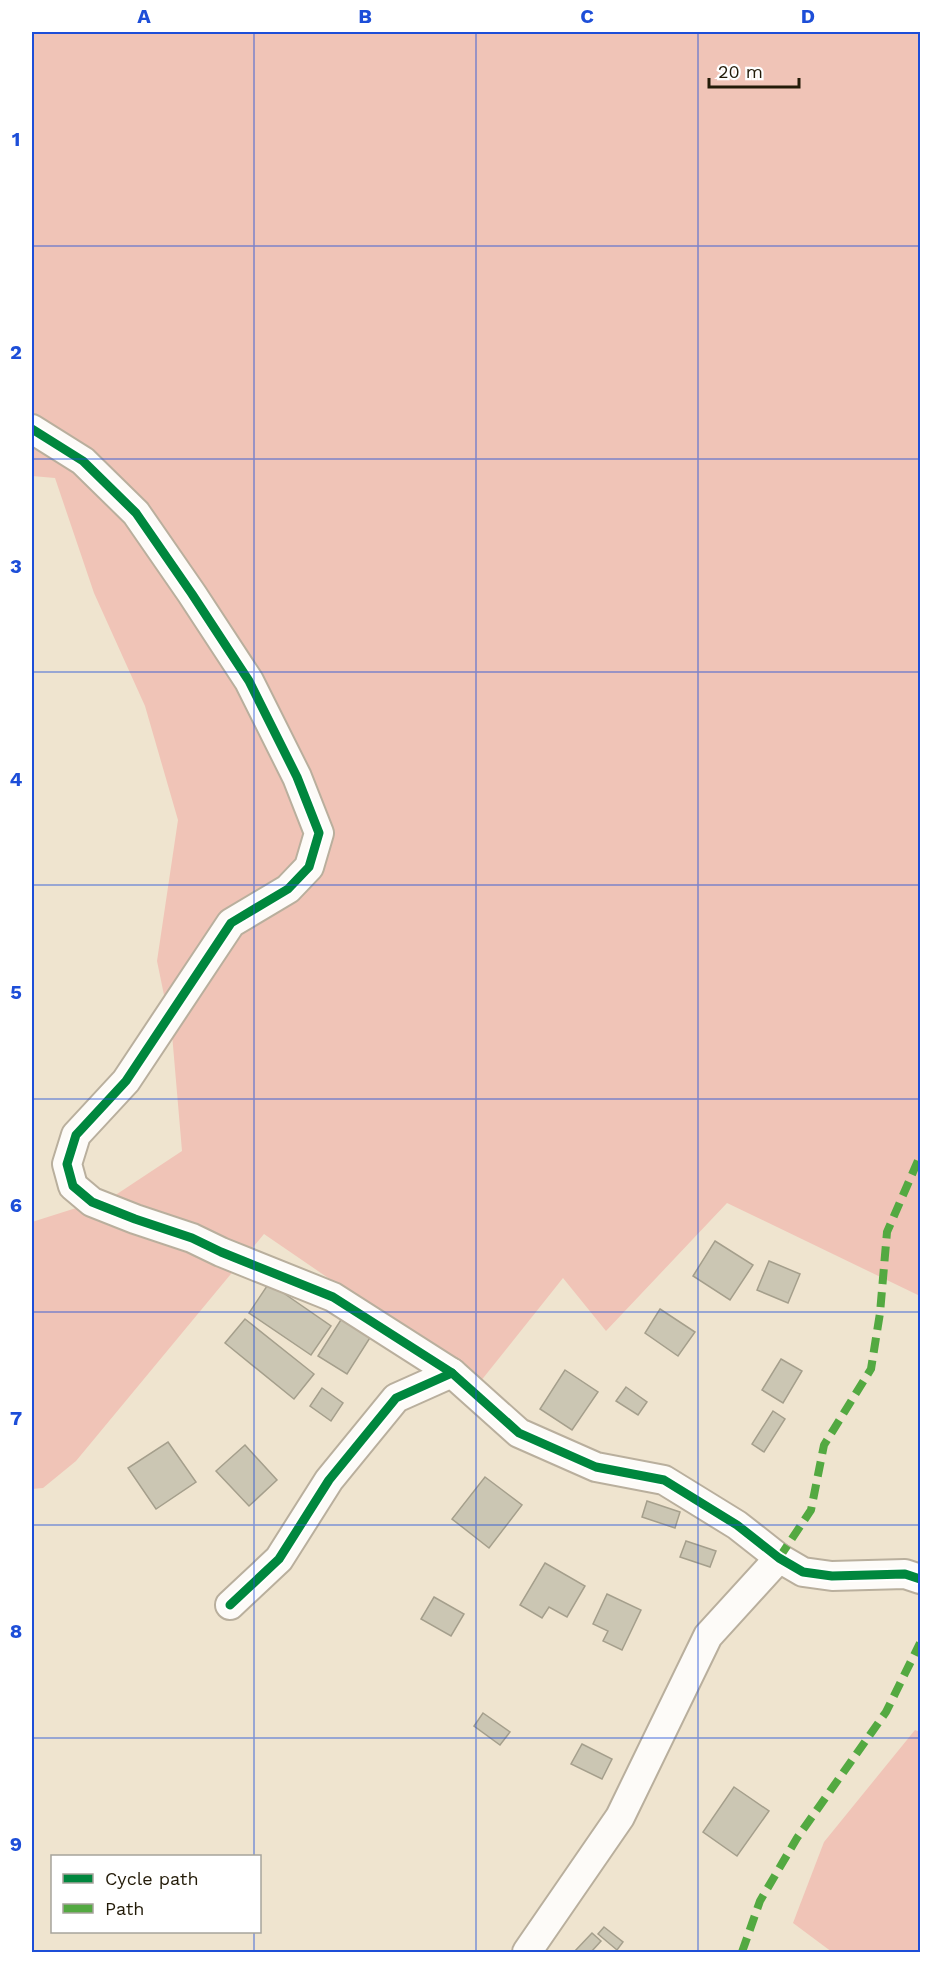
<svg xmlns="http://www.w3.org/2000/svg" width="952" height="1984" viewBox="0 0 952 1984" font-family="'Work Sans',sans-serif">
<rect width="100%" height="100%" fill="#efe4cf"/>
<!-- green -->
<g fill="#f0c4b7">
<polygon points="32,32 920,32 920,1296 727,1203 606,1331 563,1278 480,1382 264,1234 76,1461 43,1488 32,1489 32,1222 114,1196 182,1151 172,1034 157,961 178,820 145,706 94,593 55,478 32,476"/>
<polygon points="915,1730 920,1732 920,1952 832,1952 793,1923 824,1842"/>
</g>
<!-- building -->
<g fill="#cbc6b3" stroke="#a59f8c" stroke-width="1.5">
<polygon points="715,1241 753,1265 730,1300 693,1276"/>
<polygon points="769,1261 800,1274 788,1303 757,1290"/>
<polygon points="269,1283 331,1326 311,1355 249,1313"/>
<polygon points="660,1309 695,1332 678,1356 645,1333"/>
<polygon points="344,1315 373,1333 347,1374 318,1356"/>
<polygon points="245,1319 314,1374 294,1399 225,1343"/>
<polygon points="781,1359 802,1371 783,1403 762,1390"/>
<polygon points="565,1370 598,1392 572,1430 540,1409"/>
<polygon points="626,1387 647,1402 638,1415 616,1401"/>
<polygon points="322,1388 343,1403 331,1421 310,1406"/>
<polygon points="773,1411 785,1419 764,1452 752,1444"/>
<polygon points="168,1442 196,1482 156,1509 128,1468"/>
<polygon points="245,1445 277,1480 249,1506 216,1471"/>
<polygon points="485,1477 522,1505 489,1548 452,1519"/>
<polygon points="647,1501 680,1512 675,1528 642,1517"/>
<polygon points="686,1541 716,1551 710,1567 680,1557"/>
<polygon points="545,1563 585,1586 567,1617 549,1607 542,1618 520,1605"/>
<polygon points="607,1594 641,1610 622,1650 603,1641 608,1631 593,1624"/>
<polygon points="434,1597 464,1614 451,1636 421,1619"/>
<polygon points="483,1713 510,1732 500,1745 474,1726"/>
<polygon points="582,1744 612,1759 602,1779 571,1764"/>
<polygon points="734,1787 769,1811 737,1856 703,1832"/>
<polygon points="604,1927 623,1942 617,1950 598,1934"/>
<polygon points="592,1933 601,1941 591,1952 574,1952"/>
</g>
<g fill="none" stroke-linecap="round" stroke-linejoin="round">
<defs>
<g id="street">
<polyline points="32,429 83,461 136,513 192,594 249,681 297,777 319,833 309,867 288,889 231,923 126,1081 76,1135 67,1164 73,1186 92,1202 135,1219 192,1238 221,1252 333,1297 452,1373"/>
<polyline points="230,1605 279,1559 329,1480 396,1398 452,1373 519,1433 596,1467 664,1480 737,1525 779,1558 803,1572 832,1576 905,1574 920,1579"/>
<polyline points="527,1952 620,1817 708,1636 779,1558"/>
</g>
</defs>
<!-- street casing -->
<use href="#street" stroke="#b9af9d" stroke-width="32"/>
<!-- street -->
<use href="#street" stroke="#fdfbf8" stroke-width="28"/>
<!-- quiet -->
<g stroke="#53a941" stroke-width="8" stroke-dasharray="15 8" stroke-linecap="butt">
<polyline points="779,1558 811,1510 824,1445 871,1369 880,1313 887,1232 920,1156"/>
<polyline points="742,1952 760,1901 797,1838 886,1712 920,1643"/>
</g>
<defs>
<g id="cycleway">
<polyline points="32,429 83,461 136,513 192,594 249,681 297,777 319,833 309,867 288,889 231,923 126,1081 76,1135 67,1164 73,1186 92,1202 135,1219 192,1238 221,1252 333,1297 452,1373"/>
<polyline points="230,1605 279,1559 329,1480 396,1398 452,1373 519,1433 596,1467 664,1480 737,1525 779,1558 803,1572 832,1576 905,1574 920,1579"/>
</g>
</defs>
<!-- cycleway casing -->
<use href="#cycleway" stroke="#fff" stroke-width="13"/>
<!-- cycleway -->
<use href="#cycleway" stroke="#00873e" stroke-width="9"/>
</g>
<!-- grid -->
<path fill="none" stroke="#1d4ed8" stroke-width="1.5" stroke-opacity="0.55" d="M 254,32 L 254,1856M 476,32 L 476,1952M 698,32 L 698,1952M 32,246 L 920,246M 32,459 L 920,459M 32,672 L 920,672M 32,885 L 920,885M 32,1099 L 920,1099M 32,1312 L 920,1312M 32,1525 L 920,1525M 32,1738 L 920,1738M 254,1932 L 254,1952"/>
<!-- border -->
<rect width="952" height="1984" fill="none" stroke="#ffffff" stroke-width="66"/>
<!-- legend -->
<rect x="51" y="1855" width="210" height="78" fill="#ffffff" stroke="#a7a49c" stroke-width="1.5"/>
<rect x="63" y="1874" width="30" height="9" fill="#00873e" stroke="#a7a49c" stroke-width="1.5"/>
<text x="105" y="1885" font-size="18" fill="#231b08">Cycle path</text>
<rect x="63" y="1904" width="30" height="9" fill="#53a941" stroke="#a7a49c" stroke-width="1.5"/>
<text x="105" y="1915" font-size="18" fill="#231b08">Path</text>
<!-- scale -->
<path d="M709 78v9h90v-9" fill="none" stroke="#231b08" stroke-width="3"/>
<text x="718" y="78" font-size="18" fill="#231b08" stroke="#ffffff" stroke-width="4.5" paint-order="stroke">20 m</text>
<rect x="33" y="33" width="886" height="1918" fill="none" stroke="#1d4ed8" stroke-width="2"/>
<g font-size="20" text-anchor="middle" font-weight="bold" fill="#1d4ed8">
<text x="144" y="23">A</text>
<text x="365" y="23">B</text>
<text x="587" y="23">C</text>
<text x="808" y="23">D</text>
<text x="16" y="146">1</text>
<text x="16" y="359">2</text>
<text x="16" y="573">3</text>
<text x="16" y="786">4</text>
<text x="16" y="999">5</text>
<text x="16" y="1212">6</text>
<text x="16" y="1425">7</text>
<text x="16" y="1638">8</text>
<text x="16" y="1851">9</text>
</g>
</svg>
